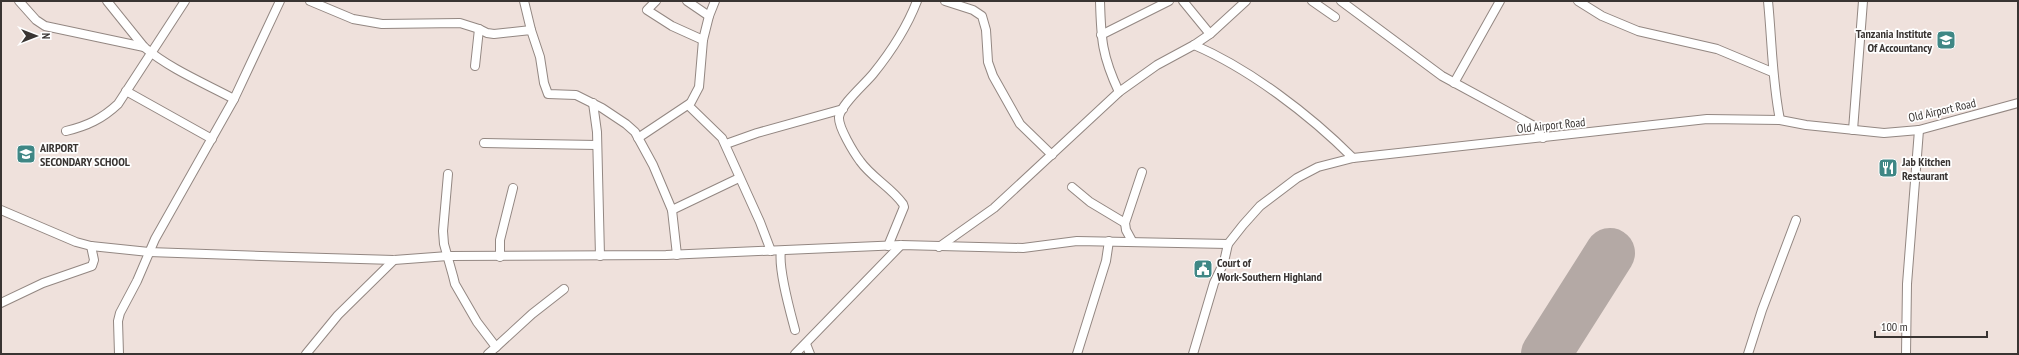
<svg xmlns="http://www.w3.org/2000/svg" width="2019" height="355" viewBox="0 0 2019 355" font-family="'PT Sans Narrow',sans-serif">
<rect width="100%" height="100%" fill="#efe1dc"/>
<g fill="none" stroke-linecap="round" stroke-linejoin="round">
<!-- runway -->
<polyline stroke="#b4a9a5" stroke-width="50" points="1546,354 1610,253"/>
<defs>
<g id="minor">
<polyline points="19,1 36,20 45,26 144,47"/>
<path d="M 107,1 L 144,47 C 170,69 204,83 234,99"/>
<polyline points="310,1 353,19 382,24 460,23 479,29 487,33 494,34 531,30 540,57 544,83 548,94 576,95 602,108 626,124 635,132 653,165 672,210 677,255"/>
<polyline points="524,1 531,30"/>
<polyline points="656,1 647,10 672,26 703,40"/>
<polyline points="687,1 709,16"/>
<polyline points="715,1 709,16 703,40 699,87 689,106 722,138 760,222 771,251"/>
<polyline points="945,1 973,10 982,16 986,30 988,62 993,76 1020,124 1052,155"/>
<path d="M 1100,1 C 1101,39 1102,56 1119,92"/>
<polyline points="1183,1 1210,34"/>
<polyline points="1312,1 1335,17"/>
<polyline points="1341,1 1442,76 1534,126 1543,138"/>
<polyline points="1578,1 1602,16 1638,31 1717,49 1772,72"/>
<path d="M 1768,1 C 1772,41 1772,80 1780,120"/>
<polyline points="1101,35 1169,1"/>
<path d="M 1194,45 C 1250,69 1310,115 1353,158"/>
<polyline points="475,66 479,29"/>
<polyline points="1454,83 1500,1"/>
<polyline points="126,91 212,139"/>
<polyline points="593,103 597,132 600,256"/>
<polyline points="1853,130 1863,1"/>
<path d="M 66,131 C 87,126 102,119 118,104 L 185,1"/>
<polyline points="638,138 689,104"/>
<polyline points="484,143 597,145"/>
<polyline points="726,144 757,133 843,109"/>
<polyline points="448,174 443,231 444,244 453,276 455,284 477,322 496,347 488,354"/>
<polyline points="1072,187 1090,202 1125,223"/>
<polyline points="1,210 76,242 91,246 149,252 292,257 394,260 448,256 666,255 901,245 1023,248 1077,241 1228,244"/>
<polyline points="672,210 739,178"/>
<polyline points="1132,241 1126,230 1125,223 1142,172"/>
<path d="M 888,246 L 904,207 L 903,204 C 891,187 872,178 860,161 C 854,153 838,127 839,117 C 841,104 864,85 873,74 C 890,53 907,27 917,1"/>
<polyline points="939,247 994,208 1119,92 1157,65 1194,45 1210,34 1246,1"/>
<path d="M 781,251 C 778,269 790,311 795,330"/>
<polyline points="500,257 500,240 513,188"/>
<polyline points="1,303 43,283 92,266 94,260 91,246"/>
<polyline points="806,344 810,354"/>
<polyline points="496,347 532,314 564,289"/>
<polyline points="119,354 118,321 120,313 137,281 155,239 234,99 280,1"/>
<polyline points="306,354 338,315 394,260"/>
<polyline points="795,354 901,245"/>
<polyline points="1077,354 1106,261 1109,241"/>
<polyline points="1193,354 1214,283 1224,262 1228,244 1243,225 1260,206 1297,178 1318,167 1353,158 1707,119 1780,120 1806,125 1884,133 1919,130 2018,103"/>
<polyline points="1748,354 1762,310 1796,220"/>
<polyline points="1906,354 1907,284 1919,130"/>
</g>
</defs>
<!-- minor casing -->
<use href="#minor" stroke="#938782" stroke-width="10"/>
<!-- minor -->
<use href="#minor" stroke="#fff" stroke-width="8"/>
</g>
<!-- icons -->
<defs>
<symbol id="university-square" viewBox="-11 -11 22 22"><rect x="-9" y="-9" width="18" height="18" rx="4" fill="#3f8785" stroke="#fff"/><path d="M0-5L7-2L0 1L-7-2ZM-4 1L0 2.5L4 1V4Q0 6-4 4Z" fill="#fff"/></symbol>
<symbol id="school-square" viewBox="-11 -11 22 22"><rect x="-9" y="-9" width="18" height="18" rx="4" fill="#3f8785" stroke="#fff"/><path d="M0-5L7-2L0 1L-7-2ZM-4 1L0 2.5L4 1V4Q0 6-4 4Z" fill="#fff"/></symbol>
<symbol id="restaurant-square" viewBox="-11 -11 22 22"><rect x="-9" y="-9" width="18" height="18" rx="4" fill="#3f8785" stroke="#fff"/><path d="M-5-6h1v4h1v-4h1v4h1v-4h1v5L-1.5 .5V6h-2V.5L-5-1ZM5-6V6H3V1.5H1.5Q1.5-4 5-6Z" fill="#fff"/></symbol>
<symbol id="civic-square" viewBox="-11 -11 22 22"><rect x="-9" y="-9" width="18" height="18" rx="4" fill="#3f8785" stroke="#fff"/><path d="M-.6-6.5H3V-4.5H.6V-3L4-1V1h2V6H-6V1h2V-1L-.6-3ZM-1.2 2.5V6h2.4V2.5Z" fill="#fff"/></symbol>
</defs>
<g fill-rule="evenodd">
<use href="#university-square" x="1935" y="29" width="22" height="22"/>
<use href="#school-square" x="15" y="143" width="22" height="22"/>
<use href="#restaurant-square" x="1877" y="157" width="22" height="22"/>
<use href="#civic-square" x="1192" y="258" width="22" height="22"/>
</g>
<g text-anchor="middle" dominant-baseline="central" stroke-width="3.5" stroke-linejoin="round" paint-order="stroke">
<!-- poi labels -->
<g font-size="12" font-weight="bold" fill="#393432" stroke="#fff" text-anchor="start">
<text x="1932" y="33" text-anchor="end">Tanzania Institute<tspan x="1932" dy="14">Of Accountancy</tspan></text>
<text x="40" y="147">AIRPORT<tspan x="40" dy="14">SECONDARY SCHOOL</tspan></text>
<text x="1902" y="161">Jab Kitchen<tspan x="1902" dy="14">Restaurant</tspan></text>
<text x="1217" y="262">Court of<tspan x="1217" dy="14">Work-Southern Highland</tspan></text>
</g>
<!-- street labels -->
<g font-size="12" fill="#393432" stroke="#fff">
<text transform="translate(1942 110) rotate(-13)">Old Airport Road</text>
<text transform="translate(1551 125) rotate(-6)">Old Airport Road</text>
</g>
</g>
<!-- border -->
<rect width="2019" height="355" fill="none" stroke="#393432" stroke-width="4"/>
<!-- north arrow -->
<g transform="translate(36 36) rotate(90)" stroke="#ffffff" stroke-width="3" paint-order="stroke">
<path d="M0-3L7 15L0 10L-7 15Z" fill="#393432"/>
<text y="-6" font-size="11" font-weight="bold" text-anchor="middle" fill="#393432">N</text>
</g>
<!-- scale -->
<path d="M1875 331v6h112v-6" fill="none" stroke="#393432" stroke-width="2"/>
<text x="1881" y="331" font-size="12" fill="#393432" stroke="#ffffff" stroke-width="3" paint-order="stroke">100 m</text>
</svg>
